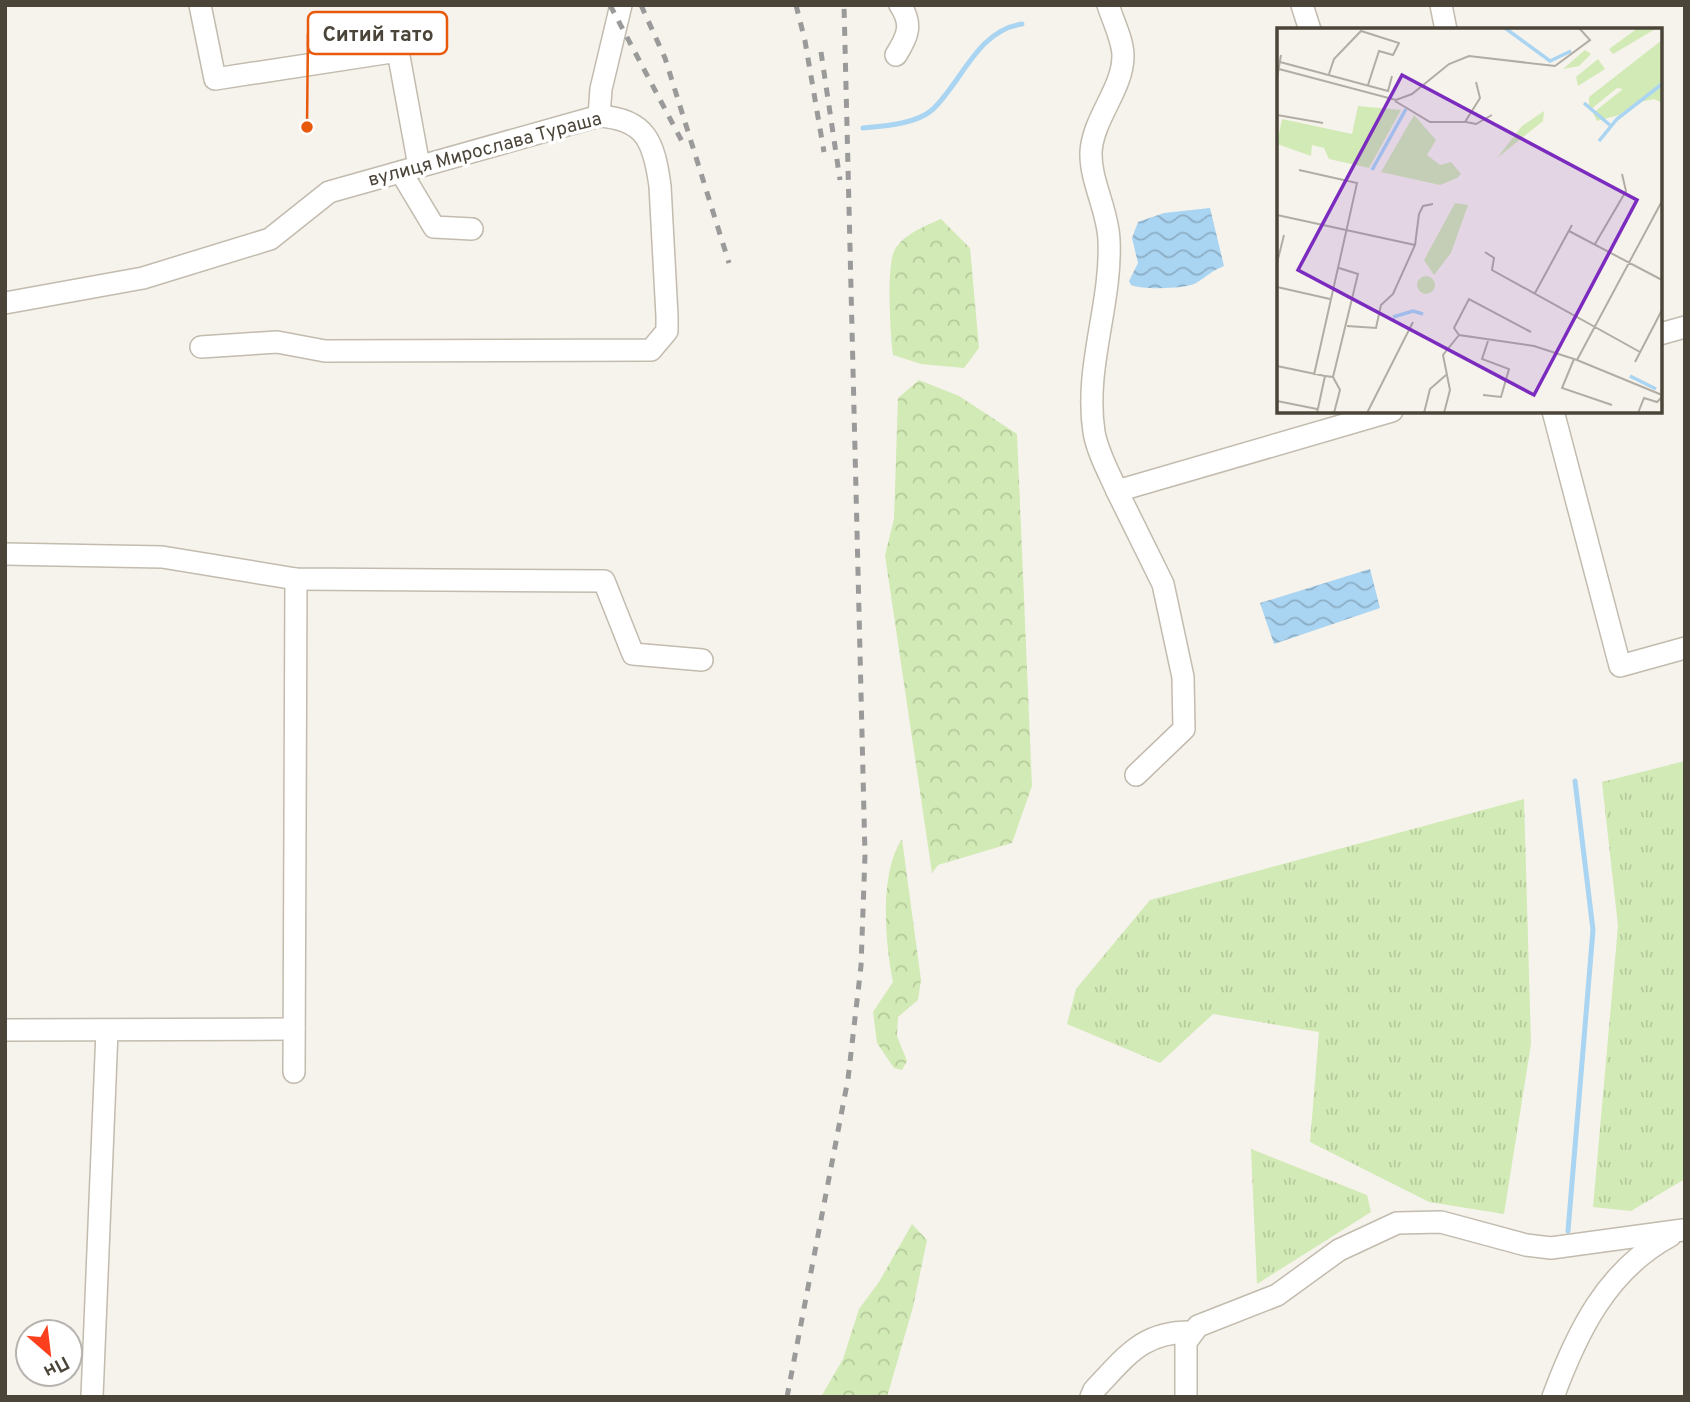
<svg xmlns="http://www.w3.org/2000/svg" width="1690" height="1402" viewBox="0 0 1690 1402" font-family="Overpass,sans-serif">
<defs>
<pattern id="grass-tufts" width="24" height="20" patternUnits="userSpaceOnUse" patternTransform="scale(1.75)"><rect width="24" height="20" fill="#d2eab5"/><path d="M3 7l-1-3M5 7V3M7 7l1-3M15 17l-1-3M17 17v-4M19 17l1-3" fill="none" stroke="#b6ca9c"/></pattern>
<pattern id="forest-crowns" width="20" height="18" patternUnits="userSpaceOnUse" patternTransform="scale(1.75)"><rect width="20" height="18" fill="#d2eab5"/><path d="M2 6a3 3 0 1 1 6 0M12 15a3 3 0 1 1 6 0" fill="none" stroke="#b6ca9c"/></pattern>
<pattern id="water-waves" width="16" height="10" patternUnits="userSpaceOnUse" patternTransform="scale(1.75)"><rect width="16" height="10" fill="#a9d4f2"/><path d="M0 5q4-4 8 0t8 0" fill="none" stroke="#8caec5"/></pattern>
</defs>
<rect width="100%" height="100%" fill="#f6f3ec"/>
<!-- grass -->
<g fill="url(#grass-tufts)">
<polygon points="1685,761 1685,1179 1631,1211 1593,1207 1618,926 1602,782"/>
<polygon points="1524,799 1531,1044 1504,1214 1429,1202 1310,1142 1319,1032 1213,1014 1160,1063 1067,1024 1076,989 1150,900"/>
<polygon points="1251,1149 1367,1195 1371,1212 1257,1284"/>
</g>
<!-- forest -->
<g fill="url(#forest-crowns)">
<path d="M 941,219 L 970,248 L 979,348 L 964,368 L 921,364 L 893,355 C 890,332 887,275 893,254 C 900,235 925,226 941,219 Z"/>
<polygon points="919,380 959,396 1017,434 1032,786 1012,843 938,865 932,873 885,555 894,519 898,398"/>
<path d="M 902,839 L 921,980 L 918,1000 L 898,1017 L 897,1036 L 907,1061 L 902,1070 L 894,1068 L 877,1043 L 873,1012 L 893,982 C 885,942 879,874 902,839 Z"/>
<polygon points="912,1224 927,1240 913,1307 887,1397 821,1397 843,1359 859,1309 879,1282"/>
</g>
<!-- water -->
<g fill="url(#water-waves)">
<path d="M 1210,208 L 1224,266 C 1213,270 1206,277 1196,283 C 1185,289 1143,290 1131,285 L 1129,281 L 1138,263 L 1132,238 L 1138,222 L 1164,213 Z"/>
<polygon points="1370,569 1380,608 1274,644 1260,603"/>
</g>
<g fill="none" stroke-linecap="round" stroke-linejoin="round">
<!-- stream -->
<g stroke="#a9d4f2" stroke-width="5">
<path d="M 863,128 C 884,126 916,124 932,110 C 961,84 977,30 1022,24"/>
<polyline points="1568,1231 1593,930 1575,781"/>
</g>
<defs>
<g id="minor">
<polyline points="200,5 215,79 398,51 419,166"/>
<path d="M 1108,5 C 1113,21 1123,40 1123,56 C 1123,89 1093,118 1091,152 C 1090,181 1108,210 1109,240 C 1112,304 1084,367 1094,432 C 1097,451 1109,473 1117,491 L 1392,411"/>
<polyline points="1302,5 1310,30"/>
<polyline points="1441,5 1446,30"/>
<path d="M 896,55 C 908,36 913,24 900,5"/>
<polyline points="599,116 601,89 621,5"/>
<polyline points="401,172 434,227 472,229"/>
<path d="M 5,303 L 143,278 L 270,239 L 329,192 L 599,116 C 646,119 654,142 660,186 L 667,316 L 667,331 L 651,350 L 325,351 L 277,342 L 201,347"/>
<polyline points="1660,334 1685,327"/>
<polyline points="1553,411 1620,666 1685,648"/>
<polyline points="1117,491 1163,584 1183,677 1184,729 1136,775"/>
<polyline points="5,554 162,557 296,579 604,581 633,654 702,660"/>
<polyline points="5,1030 294,1029"/>
<polyline points="294,1072 296,579"/>
<polyline points="92,1397 107,1031"/>
<path d="M 1091,1397 L 1094,1390 C 1126,1357 1142,1331 1192,1332"/>
<polyline points="1186,1397 1186,1342 1198,1326 1277,1295 1339,1250 1397,1223 1441,1222 1526,1245 1551,1248 1683,1230"/>
<path d="M 1553,1397 C 1577,1332 1607,1270 1670,1236"/>
</g>
</defs>
<!-- minor casing -->
<use href="#minor" stroke="#c2bbae" stroke-width="24"/>
<!-- minor -->
<use href="#minor" stroke="#fff" stroke-width="21"/>
<!-- rail -->
<g stroke="#9a9a9a" stroke-width="5" stroke-dasharray="9 9" stroke-linecap="butt">
<polyline points="610,5 685,147"/>
<polyline points="641,5 665,58 729,263"/>
<polyline points="796,5 805,41 824,152"/>
<polyline points="821,52 840,180"/>
<polyline points="787,1397 848,1079 861,966 865,855 844,5"/>
</g>
</g>
<g text-anchor="middle" dominant-baseline="central" stroke-width="7" stroke-linejoin="round" paint-order="stroke">
<!-- street labels -->
<g font-size="19" fill="#4b4439" stroke="#fff">
<text transform="translate(485 150) rotate(-15)">вулиця Мирослава Тураша</text>
</g>
</g>
<!-- overview -->
<g transform="translate(1277 28)">
<rect width="385" height="385" fill="#f6f3ec"/>
<path d="M 81,78 L 124,82 L 92,140 L 52,131 L 47,120 L 35,117 L 34,128 L 0,116 L 5,91 L 75,106 ZM 137,87 L 159,112 L 150,127 L 163,137 L 174,134 L 184,146 L 180,150 L 163,157 L 104,144 Z" fill="#d2eab5"/>
<path d="M 361,0 L 380,0 L 336,26 L 332,21 ZM 385,12 L 385,75 L 377,71 L 358,75 L 342,87 L 320,93 L 316,85 L 346,61 L 340,60 L 312,83 L 312,69 ZM 308,22 L 314,26 L 302,38 L 286,41 ZM 321,31 L 328,41 L 301,58 L 299,49 ZM 267,83 L 266,93 L 220,130 L 245,98 ZM 178,175 L 191,177 L 174,225 L 157,247 L 147,232 ZM140 257a9 9 0 1 1 18 0a9 9 0 1 1-18 0Z" fill="#d2eab5"/>
<path fill="none" stroke="#a9d4f2" stroke-width="3.5" d="M 228,0 L 273,33 L 294,23M 307,75 L 334,98M 322,113 L 340,91 L 385,56M 95,142 L 129,81M 116,289 L 136,283 L 146,286M 353,348 L 379,361"/>
<path fill="none" stroke="#b2ada4" stroke-width="2" d="M 3,34 L 111,63 L 115,48M 2,41 L 119,72 L 135,66 L 172,36 L 192,28 L 278,38 L 313,12 L 302,0M 52,46 L 57,31 L 84,3 L 122,15 L 116,27 L 102,23 L 91,57M 0,50 L 4,27M 118,73 L 153,94 L 188,94 L 203,70 L 199,54M 0,87 L 46,95M 189,94 L 199,96 L 215,87M 22,142 L 80,155 L 37,347M 0,187 L 138,217 L 116,266 L 104,277 L 99,300 L 70,298M 292,203 L 385,252M 318,216 L 349,163 L 345,146M 138,217 L 142,186 L 146,178 L 156,176M 208,224 L 217,230 L 215,242 L 363,324M 0,235 L 7,207M 0,259 L 53,271M 258,265 L 295,197M 254,304 L 192,271 L 177,300 L 182,307 L 257,318 L 300,332 L 385,367M 297,331 L 285,360 L 335,377M 300,332 L 385,173M 358,334 L 385,282M 0,338 L 48,348 L 40,385M 48,348 L 56,349 L 63,362 L 57,385M 56,349 L 81,246 L 62,240M 206,367 L 224,369 L 232,341 L 205,331 L 211,313M 0,373 L 40,381M 90,385 L 136,294M 147,385 L 153,361 L 169,347M 167,385 L 173,362 L 166,327 L 182,307M 361,385 L 367,370 L 380,374 L 385,369"/>
<path fill="#7b2cbf" fill-opacity="0.15" stroke="#7b2cbf" stroke-width="3.5" d="M 125,47 L 360,172 L 257,367 L 21,242 Z"/>
<rect width="385" height="385" fill="none" stroke="#4b4439" stroke-width="3.5"/>
</g>
<!-- callouts -->
<path fill="none" stroke="#e8590c" stroke-width="2.5" d="M307 127L308 33"/>
<circle fill="#e8590c" stroke="#fff" stroke-width="2.5" cx="307" cy="127" r="7"/>
<rect fill="#fff" stroke="#e8590c" stroke-width="2.5" x="308" y="12" width="139" height="42" rx="7"/>
<g font-size="21" text-anchor="middle" font-weight="bold" fill="#4b4439">
<text x="378" y="41">Ситий тато</text>
</g>
<!-- border -->
<rect width="1690" height="1402" fill="none" stroke="#4b4439" stroke-width="14"/>
<!-- north arrow -->
<g transform="translate(49 1353) rotate(152)"><circle r="33" fill="#ffffff" stroke="#b7b4b0" stroke-width="2"/>
<path d="M0-5L12 26L0 18L-12 26Z" fill="#fc3f1d"/>
<text y="-10" font-size="19" font-weight="bold" text-anchor="middle" fill="#4b4439">Пн</text>
</g>
</svg>
